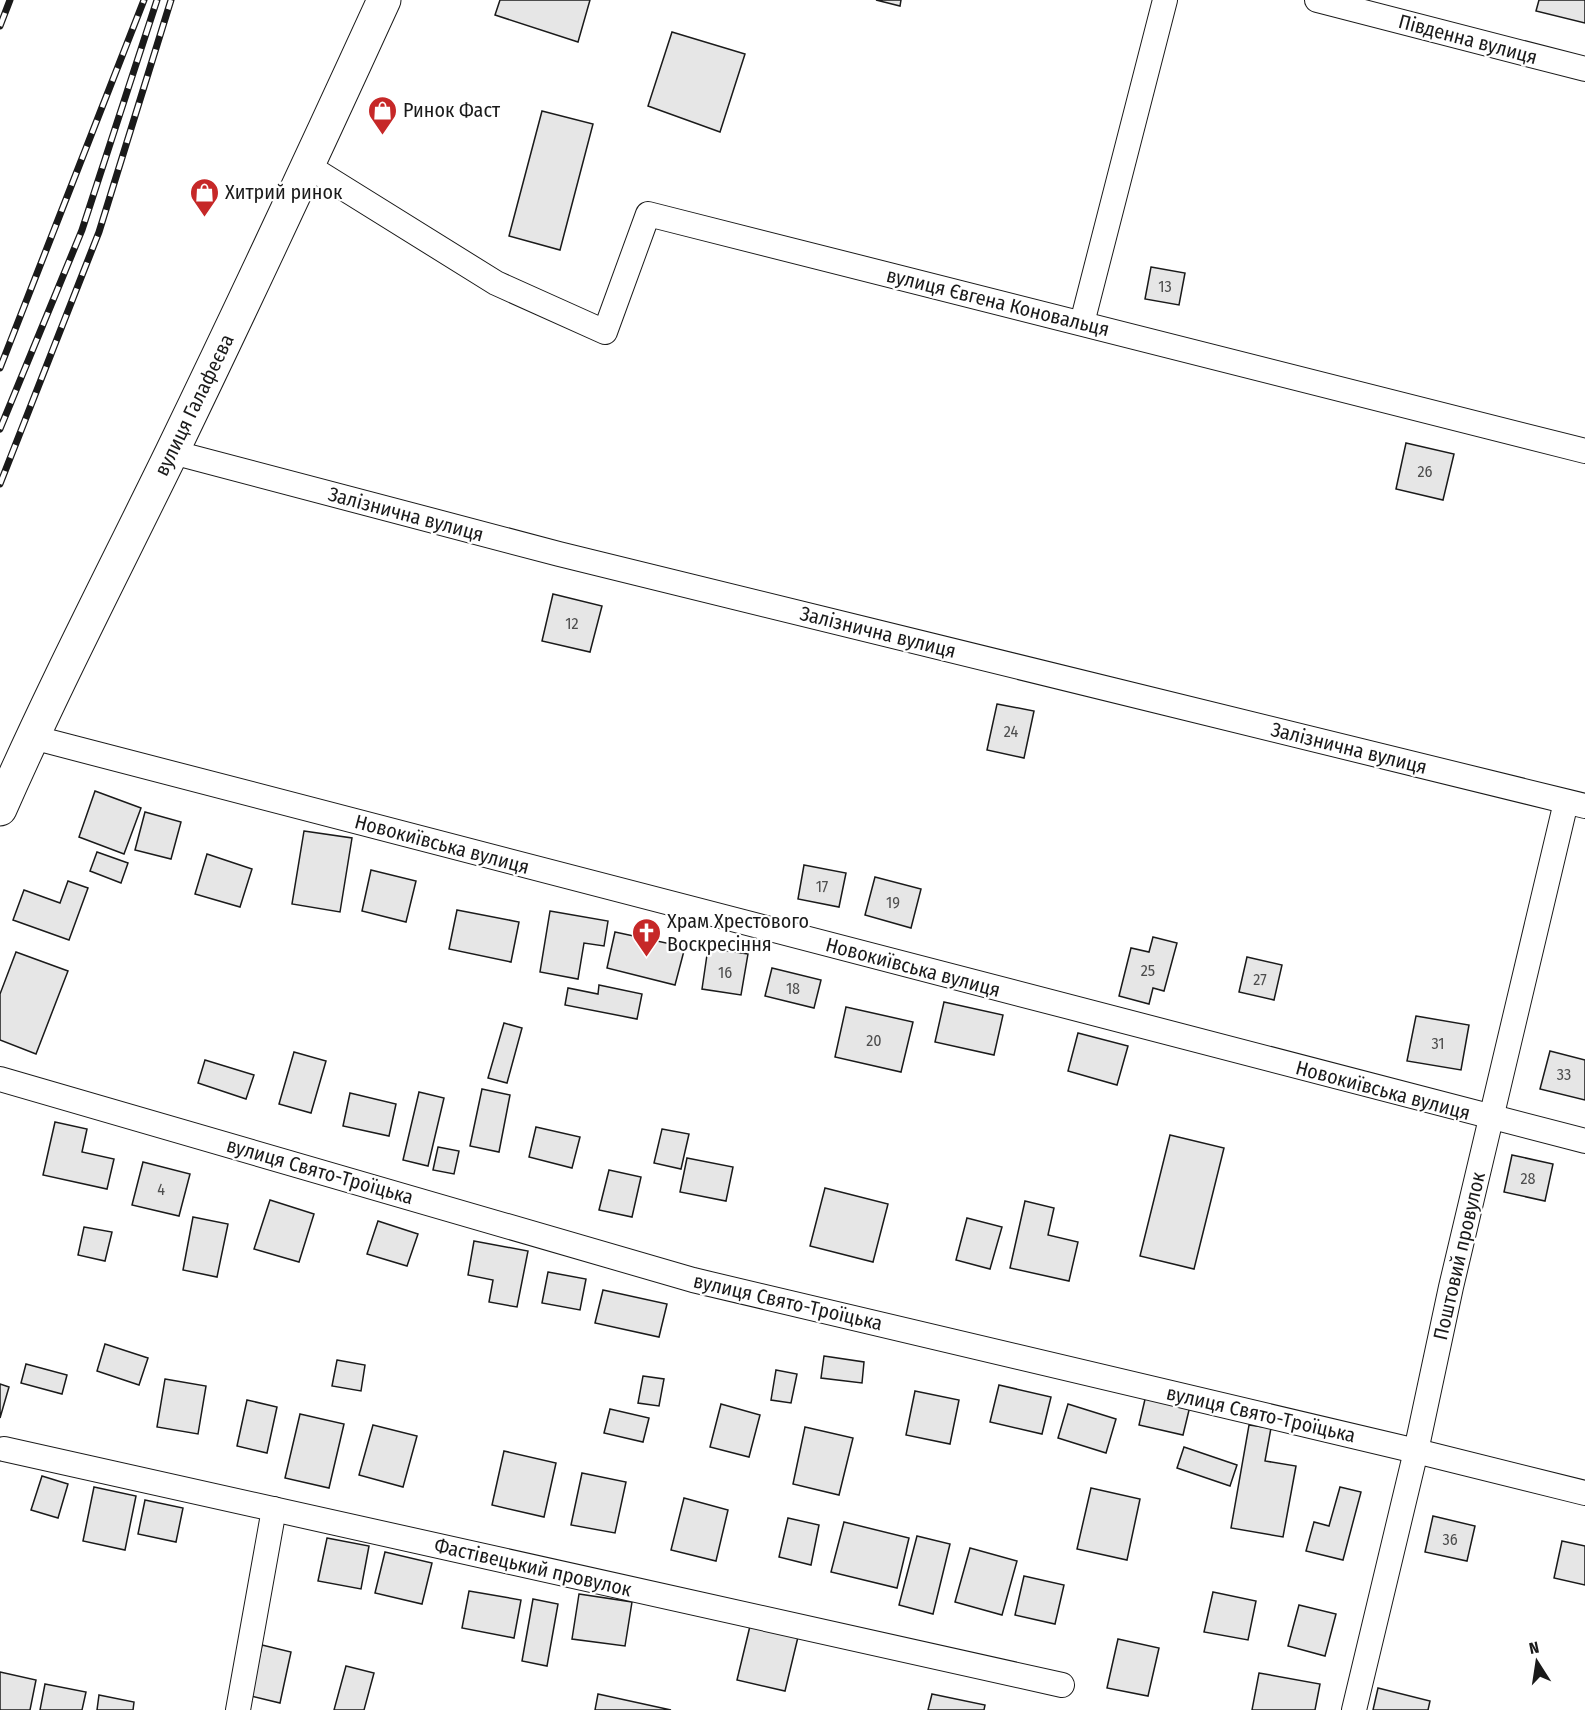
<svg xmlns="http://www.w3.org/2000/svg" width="1585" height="1710" viewBox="0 0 1585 1710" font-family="'Fira Sans Condensed',sans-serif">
<rect width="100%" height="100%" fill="#fff"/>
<!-- building -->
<g fill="#e6e6e6" stroke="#1a1a1a" stroke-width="1.5">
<polygon points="500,0 590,0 578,42 495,15"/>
<polygon points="876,0 901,0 900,6"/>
<polygon points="1539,0 1585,0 1585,23 1536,11"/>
<polygon points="672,32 745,54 720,132 648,106"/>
<polygon points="542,111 593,124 560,250 509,236"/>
<polygon points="1151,267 1185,273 1179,305 1145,299"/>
<polygon points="1406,443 1454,454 1443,500 1396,489"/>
<polygon points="553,594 602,606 590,652 542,641"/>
<polygon points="997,704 1034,711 1024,758 987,750"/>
<polygon points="95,791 141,808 124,854 79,837"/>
<polygon points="145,812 181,822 171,859 135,850"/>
<polygon points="304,831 352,838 340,912 292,904"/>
<polygon points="97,852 128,863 121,883 90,871"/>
<polygon points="207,854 252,869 240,907 195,894"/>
<polygon points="804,865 846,873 839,907 798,899"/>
<polygon points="371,870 416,881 406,922 362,911"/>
<polygon points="875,877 921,889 911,928 865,915"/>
<polygon points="68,881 88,888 69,940 13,920 24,890 60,903"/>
<polygon points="457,910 519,922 511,962 449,949"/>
<polygon points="550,911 608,921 604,946 584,943 578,979 540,972"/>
<polygon points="615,932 685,947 675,985 607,968"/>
<polygon points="1153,937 1177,943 1164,991 1153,988 1149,1004 1119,996 1131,948 1149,952"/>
<polygon points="708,948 748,954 741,995 702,989"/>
<polygon points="16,952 68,971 36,1054 0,1040 0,994"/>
<polygon points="1247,957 1282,965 1274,1000 1239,992"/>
<polygon points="772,968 821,980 814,1008 765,996"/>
<polygon points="599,985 642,994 637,1019 565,1005 568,988 598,994"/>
<polygon points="944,1002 1003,1015 994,1055 935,1042"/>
<polygon points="846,1007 913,1022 901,1072 835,1057"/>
<polygon points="1416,1016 1469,1025 1461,1070 1407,1061"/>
<polygon points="504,1023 522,1028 507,1083 488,1078"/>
<polygon points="1078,1033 1128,1046 1117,1085 1068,1071"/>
<polygon points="1550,1051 1585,1060 1585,1100 1540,1089"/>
<polygon points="294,1052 326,1061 311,1113 279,1104"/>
<polygon points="205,1060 254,1075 246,1099 198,1083"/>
<polygon points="482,1089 510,1095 499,1152 470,1146"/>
<polygon points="419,1092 444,1098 428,1166 403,1160"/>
<polygon points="350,1093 396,1104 389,1136 343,1126"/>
<polygon points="55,1122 87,1129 82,1152 114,1159 107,1189 43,1175"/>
<polygon points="536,1127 580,1137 572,1168 529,1157"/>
<polygon points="662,1129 689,1134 681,1169 654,1163"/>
<polygon points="1170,1135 1224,1148 1194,1269 1140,1256"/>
<polygon points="438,1147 459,1151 454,1174 433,1170"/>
<polygon points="1512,1155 1553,1164 1545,1201 1504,1192"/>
<polygon points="687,1158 733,1167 726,1201 680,1192"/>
<polygon points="143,1162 190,1174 179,1216 132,1205"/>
<polygon points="609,1170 641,1177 632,1217 599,1210"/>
<polygon points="825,1188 888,1204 873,1262 810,1246"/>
<polygon points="270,1200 314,1214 299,1262 254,1249"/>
<polygon points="1025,1201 1054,1208 1048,1235 1078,1242 1069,1281 1010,1268"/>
<polygon points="193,1217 228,1224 217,1277 183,1270"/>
<polygon points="967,1218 1002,1227 990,1269 956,1260"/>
<polygon points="378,1221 418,1234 407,1266 367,1254"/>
<polygon points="84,1227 112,1232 105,1261 78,1255"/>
<polygon points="474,1241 528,1251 517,1307 489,1302 493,1280 468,1275"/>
<polygon points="548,1272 586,1279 580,1310 542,1303"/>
<polygon points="603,1290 667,1304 659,1337 595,1323"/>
<polygon points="105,1344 148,1358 139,1385 97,1371"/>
<polygon points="824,1356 864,1362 862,1383 821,1378"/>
<polygon points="337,1360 365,1365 361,1391 332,1386"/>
<polygon points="26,1364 67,1375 62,1394 21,1383"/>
<polygon points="776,1370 797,1374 791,1403 771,1400"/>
<polygon points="643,1376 664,1379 659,1406 638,1403"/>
<polygon points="165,1379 206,1386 198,1434 157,1427"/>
<polygon points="0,1384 9,1387 0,1418"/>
<polygon points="999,1385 1051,1397 1042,1434 990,1422"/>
<polygon points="915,1391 959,1400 950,1444 906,1435"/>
<polygon points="1146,1395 1190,1406 1183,1435 1139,1425"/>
<polygon points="247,1400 277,1407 267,1453 237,1446"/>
<polygon points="721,1404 760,1415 749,1457 710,1447"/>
<polygon points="1068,1404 1116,1419 1106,1453 1058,1438"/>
<polygon points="610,1409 649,1418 643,1442 604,1433"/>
<polygon points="300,1414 344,1424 329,1488 285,1478"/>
<polygon points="373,1425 417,1436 403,1487 359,1475"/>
<polygon points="1249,1425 1271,1428 1265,1461 1296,1466 1283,1537 1231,1528"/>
<polygon points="805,1427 853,1438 839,1495 793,1484"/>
<polygon points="1184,1447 1237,1465 1230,1486 1177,1468"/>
<polygon points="504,1451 556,1463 544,1517 492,1505"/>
<polygon points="582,1473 626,1482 615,1533 571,1525"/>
<polygon points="42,1476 68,1484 58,1518 31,1510"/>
<polygon points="94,1487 136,1496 125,1550 83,1541"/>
<polygon points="1340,1487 1361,1492 1343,1560 1306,1551 1314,1522 1329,1526"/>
<polygon points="1091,1488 1140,1499 1127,1560 1077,1549"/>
<polygon points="684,1498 728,1510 716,1561 671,1550"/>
<polygon points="145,1500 183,1508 176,1542 138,1534"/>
<polygon points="1433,1516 1475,1526 1467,1561 1425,1552"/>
<polygon points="788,1518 819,1525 811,1565 779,1557"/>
<polygon points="844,1522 909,1538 897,1588 831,1572"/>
<polygon points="917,1536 950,1544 933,1614 899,1605"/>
<polygon points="327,1538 369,1546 361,1589 318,1581"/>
<polygon points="1562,1541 1585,1546 1585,1585 1554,1578"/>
<polygon points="970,1548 1017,1561 1002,1615 955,1602"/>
<polygon points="385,1552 432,1563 422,1604 375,1593"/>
<polygon points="1024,1576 1064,1585 1055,1624 1015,1615"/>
<polygon points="469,1591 521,1600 514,1638 462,1628"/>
<polygon points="1213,1592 1256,1601 1248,1640 1204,1632"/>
<polygon points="579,1594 632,1602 625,1646 572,1639"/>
<polygon points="533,1599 558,1604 547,1666 522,1661"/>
<polygon points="1299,1605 1336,1614 1325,1656 1288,1646"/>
<polygon points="750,1626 798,1637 785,1691 737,1680"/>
<polygon points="1118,1639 1159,1648 1148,1696 1107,1688"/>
<polygon points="262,1645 291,1652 280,1703 251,1696"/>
<polygon points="346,1666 374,1673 364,1710 334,1710"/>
<polygon points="0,1672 36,1680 30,1710 0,1710"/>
<polygon points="1259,1673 1320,1684 1315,1710 1252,1710"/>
<polygon points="45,1684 86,1692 82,1710 40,1710"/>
<polygon points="1378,1688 1430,1701 1428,1710 1373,1710"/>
<polygon points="598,1694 671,1710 595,1710"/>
<polygon points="932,1694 985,1705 984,1710 928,1710"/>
<polygon points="99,1695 134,1702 133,1710 97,1710"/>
</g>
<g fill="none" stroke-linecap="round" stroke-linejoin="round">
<defs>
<g id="street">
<polyline points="1317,0 1585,69"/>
<polyline points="308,166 496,283 605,332 648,214 1585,451"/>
<polyline points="1082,323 1165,0"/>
<polyline points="172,452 559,554 1585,806"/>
<polyline points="32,737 1585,1141"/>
<polyline points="0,1079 693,1280 1416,1451 1585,1493"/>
<polyline points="4,1449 1062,1685"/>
<polyline points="238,1710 274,1509"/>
<polyline points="1354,1710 1416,1451 1451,1287 1566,802"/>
</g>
<path id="secondary" d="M 0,809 C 53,688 114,571 172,452 C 244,303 315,151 384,0"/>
</defs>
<!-- street casing -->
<use href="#street" stroke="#1a1a1a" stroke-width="26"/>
<!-- secondary casing -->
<use href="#secondary" stroke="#1a1a1a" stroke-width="35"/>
<!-- street -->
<use href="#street" stroke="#fff" stroke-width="24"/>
<!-- secondary -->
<use href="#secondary" stroke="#fff" stroke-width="33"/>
<defs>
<g id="rail">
<polyline points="0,26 10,0"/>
<polyline points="0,368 144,0"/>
<polyline points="0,429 82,230 157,0"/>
<polyline points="0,484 99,232 171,0"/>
</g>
</defs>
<!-- rail casing -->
<use href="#rail" stroke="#1a1a1a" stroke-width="7"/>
<!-- rail -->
<use href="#rail" stroke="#fff" stroke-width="4.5" stroke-dasharray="14" stroke-linecap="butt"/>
</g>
<!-- icons -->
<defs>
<symbol id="shop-pin" viewBox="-11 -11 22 30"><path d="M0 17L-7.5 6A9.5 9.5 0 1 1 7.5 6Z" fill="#c62828" stroke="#fff"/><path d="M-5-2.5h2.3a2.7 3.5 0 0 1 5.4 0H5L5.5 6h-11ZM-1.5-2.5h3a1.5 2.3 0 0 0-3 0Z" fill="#fff"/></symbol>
<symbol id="church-pin" viewBox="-11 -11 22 30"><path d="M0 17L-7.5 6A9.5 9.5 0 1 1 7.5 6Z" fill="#c62828" stroke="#fff"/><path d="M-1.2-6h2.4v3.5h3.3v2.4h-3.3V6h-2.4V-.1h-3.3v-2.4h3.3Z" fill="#fff"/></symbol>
</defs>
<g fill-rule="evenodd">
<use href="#shop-pin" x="366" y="94" width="33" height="45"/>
<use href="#shop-pin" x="188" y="176" width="33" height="45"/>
<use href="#church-pin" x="630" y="916" width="33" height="45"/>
</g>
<g text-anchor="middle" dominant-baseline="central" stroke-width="4.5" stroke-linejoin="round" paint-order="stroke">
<!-- number labels -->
<g font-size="16" fill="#4d4d4d">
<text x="1165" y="286">13</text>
<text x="1425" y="471">26</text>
<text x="572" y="623">12</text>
<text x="1011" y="731">24</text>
<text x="822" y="886">17</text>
<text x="893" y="902">19</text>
<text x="1148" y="970">25</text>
<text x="725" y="972">16</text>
<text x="1260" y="979">27</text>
<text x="793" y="988">18</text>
<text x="874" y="1040">20</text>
<text x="1438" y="1043">31</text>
<text x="1564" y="1074">33</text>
<text x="1528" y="1178">28</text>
<text x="161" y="1189">4</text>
<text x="1450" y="1539">36</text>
</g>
<!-- street labels -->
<g font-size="20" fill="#1a1a1a" stroke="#fff">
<text transform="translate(1468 39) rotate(15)">Південна вулиця</text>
<text transform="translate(998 302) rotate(14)">вулиця Євгена Коновальця</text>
<text transform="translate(194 405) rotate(-64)">вулиця Галафеєва</text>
<text transform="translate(406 514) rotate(15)">Залізнична вулиця</text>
<text transform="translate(878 632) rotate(14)">Залізнична вулиця</text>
<text transform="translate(1349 748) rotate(14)">Залізнична вулиця</text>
<text transform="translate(442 844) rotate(15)">Новокиївська вулиця</text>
<text transform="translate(913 967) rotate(15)">Новокиївська вулиця</text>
<text transform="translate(1383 1090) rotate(15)">Новокиївська вулиця</text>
<text transform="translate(320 1171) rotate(16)">вулиця Свято-Троїцька</text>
<text transform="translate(1459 1256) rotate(-77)">Поштовий провулок</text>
<text transform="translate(788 1302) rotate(13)">вулиця Свято-Троїцька</text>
<text transform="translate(1261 1414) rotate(13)">вулиця Свято-Троїцька</text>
<text transform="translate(533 1567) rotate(13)">Фастівецький провулок</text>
</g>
<!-- poi labels -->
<g font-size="20" fill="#1a1a1a" stroke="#fff" text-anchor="start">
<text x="403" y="110">Ринок Фаст</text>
<text x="225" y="192">Хитрий ринок</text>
<text x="667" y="921">Храм Хрестового<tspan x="667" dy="23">Воскресіння</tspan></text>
</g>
</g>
<!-- north arrow -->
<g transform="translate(1537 1662) rotate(348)" stroke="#ffffff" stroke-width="4.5" paint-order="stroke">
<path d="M0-4.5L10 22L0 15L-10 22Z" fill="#1a1a1a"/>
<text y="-9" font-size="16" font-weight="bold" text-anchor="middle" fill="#1a1a1a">N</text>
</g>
</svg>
